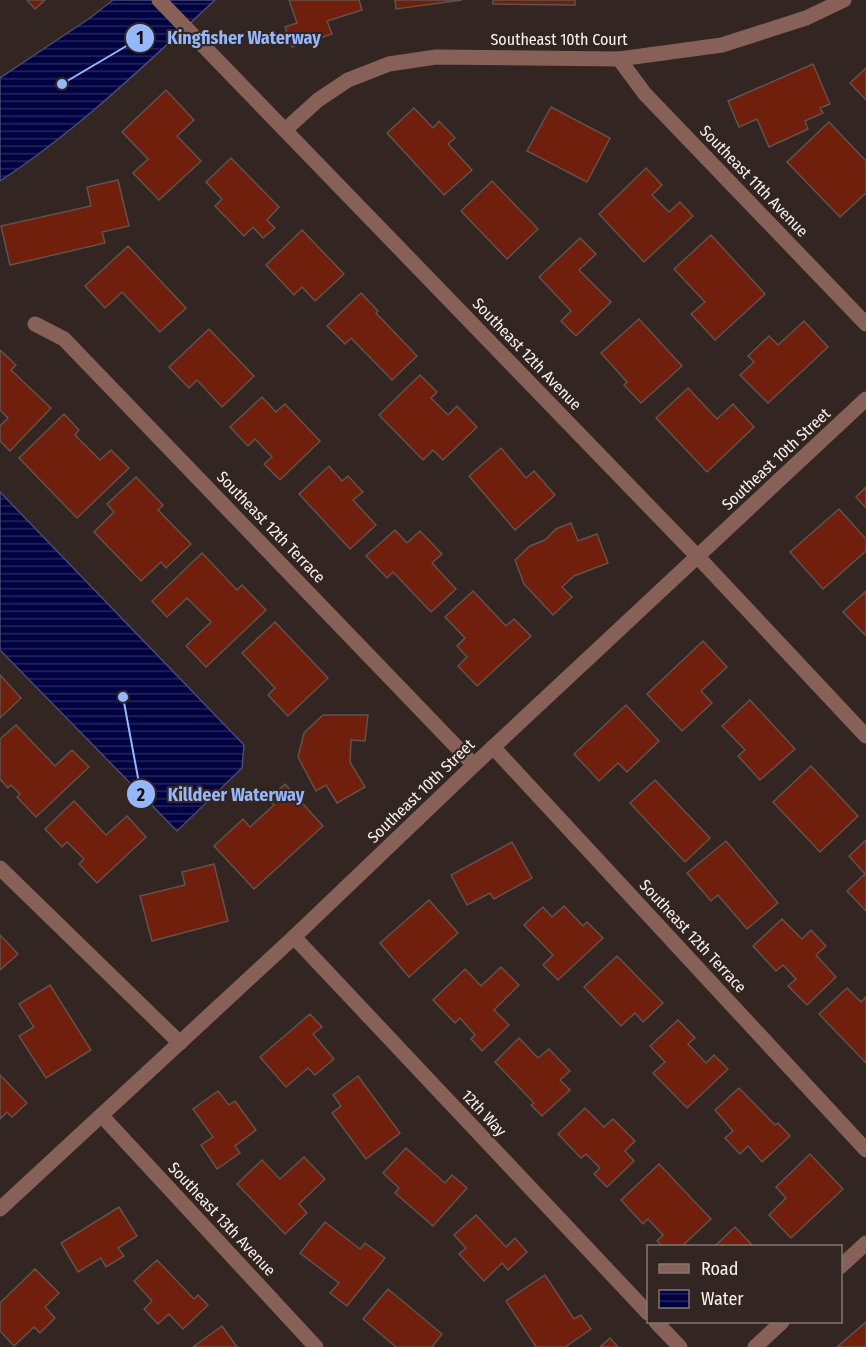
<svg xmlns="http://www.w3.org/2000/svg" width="866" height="1347" viewBox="0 0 866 1347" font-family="'Fira Sans Condensed',sans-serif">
<defs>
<pattern id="water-rules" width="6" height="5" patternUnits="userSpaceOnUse" patternTransform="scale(1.5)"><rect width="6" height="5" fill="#000141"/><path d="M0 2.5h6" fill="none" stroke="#26265d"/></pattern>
</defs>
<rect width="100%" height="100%" fill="#332521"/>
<!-- water -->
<g fill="url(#water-rules)" stroke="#4b4975" stroke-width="1.5">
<path d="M 113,0 L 215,0 C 146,64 79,129 0,181 L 0,78 L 90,18 Z"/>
<polygon points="0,492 244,745 242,768 177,831 0,650"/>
</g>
<!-- building -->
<g fill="#6f1f0b" stroke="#62524e" stroke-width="1.5">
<polygon points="27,0 45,0 35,9"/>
<polygon points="289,0 359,0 362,10 327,21 332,34 292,47 285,27 297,23"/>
<polygon points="395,0 462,0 396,9"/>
<polygon points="493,0 575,0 575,5 493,4"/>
<polygon points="813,64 830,104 820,108 823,113 805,121 808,129 769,147 757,119 739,127 728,101"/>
<polygon points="866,68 866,100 850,83"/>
<polygon points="166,90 194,120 177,136 201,161 159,200 133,173 148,159 122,132"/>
<polygon points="551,107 610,138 587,182 527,151"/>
<polygon points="414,108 433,128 439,121 455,138 448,144 472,170 444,195 387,133"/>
<polygon points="829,122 866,161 866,193 840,217 787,162"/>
<polygon points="231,158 279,207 267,220 275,228 263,238 253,227 244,236 215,206 222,199 206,182"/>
<polygon points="646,168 662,185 652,195 669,212 680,202 693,216 644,262 599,214"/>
<polygon points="118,180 129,226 102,232 105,243 10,265 1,226 91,206 87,187"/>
<polygon points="492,181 538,229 507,259 461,211"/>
<polygon points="302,230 344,274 315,301 302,287 294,295 266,265"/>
<polygon points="711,235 765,294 715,340 691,314 705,302 674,269"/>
<polygon points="580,238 596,254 579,270 611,302 576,336 561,321 571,311 539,277"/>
<polygon points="128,246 186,308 160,332 122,292 105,308 85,286"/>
<polygon points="361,293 378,311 376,313 417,356 392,380 351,338 345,344 327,326"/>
<polygon points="639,319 682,366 641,403 624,385 627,382 601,353"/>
<polygon points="804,321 828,347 768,403 740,375 754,362 748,356 769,336 778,345"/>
<polygon points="209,329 254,376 222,407 197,380 189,388 169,367"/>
<polygon points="0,350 16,365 11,370 51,408 10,451 0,441 0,426 8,418 0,410"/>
<polygon points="420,375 437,392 431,398 448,415 457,406 477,427 443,460 433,450 423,460 379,415"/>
<polygon points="688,388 717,419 733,404 754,427 707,472 656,418"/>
<polygon points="262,397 276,412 285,404 320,441 280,480 264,464 272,457 255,439 248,446 230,427"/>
<polygon points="64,414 79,430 75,435 100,460 111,450 129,468 77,518 19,458"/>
<polygon points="501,448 526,478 534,471 555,495 515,530 469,476"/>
<polygon points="329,466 342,481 348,476 363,492 353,500 376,525 350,549 299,494"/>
<polygon points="136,477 163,505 158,510 191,544 166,568 161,562 141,581 94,532 114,512 107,504"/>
<polygon points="866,487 866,508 856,497"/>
<polygon points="839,509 866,539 866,551 823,589 790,552"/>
<polygon points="571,523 578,541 597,534 608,563 574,576 562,587 572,597 553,615 524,584 515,560 530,546 545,540 556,529"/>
<polygon points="395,530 407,543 420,531 442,554 432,563 456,589 431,612 393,572 387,578 366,556"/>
<polygon points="202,553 237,590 242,585 266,610 206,667 186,646 211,622 187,598 167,617 152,601"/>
<polygon points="473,591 506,626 514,619 531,636 477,686 458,666 467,657 457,646 465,638 445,617"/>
<polygon points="866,591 866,634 865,635 843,612"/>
<polygon points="275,622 328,678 288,716 268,695 275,688 242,653"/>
<polygon points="703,641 727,667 701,691 712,703 682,731 647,694"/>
<polygon points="0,675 21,698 0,718"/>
<polygon points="750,700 795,749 760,780 738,756 745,750 722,726"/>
<polygon points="626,705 659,741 627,772 618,763 599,781 574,754"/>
<polygon points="323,715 368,715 365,741 351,740 350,762 365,787 337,803 326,785 316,791 298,757 304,733"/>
<polygon points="16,725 55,766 72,750 89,767 36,817 17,797 20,794 11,785 8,788 0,779 0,739"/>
<polygon points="811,766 858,816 820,852 773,802"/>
<polygon points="655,780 710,838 685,862 630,803"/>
<polygon points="285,784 323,826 254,889 214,846 243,819 250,827 274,805 269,799"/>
<polygon points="74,801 106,835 127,816 146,837 97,883 79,864 84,859 67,842 62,847 45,829"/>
<polygon points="866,840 866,911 847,891 865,874 849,856"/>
<polygon points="726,841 778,903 747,929 718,895 711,901 687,873"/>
<polygon points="512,842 532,878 494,899 490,893 467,905 451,875"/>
<polygon points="214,864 228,921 152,941 140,896 185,885 182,872"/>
<polygon points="429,900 458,933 409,977 380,943"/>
<polygon points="564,906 583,926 587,922 603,938 558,980 543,965 553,955 524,925 543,907 552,917"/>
<polygon points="782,919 802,939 811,930 826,946 816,955 836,977 807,1005 788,986 796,979 783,965 776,971 753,946"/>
<polygon points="0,935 18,954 0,970"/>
<polygon points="617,956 663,1003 643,1022 635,1013 621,1026 584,987"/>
<polygon points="501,967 519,985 494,1010 509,1025 482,1051 471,1039 475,1035 460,1018 455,1023 433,1000 465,969 481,986"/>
<polygon points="50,985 91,1050 46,1078 19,1036 34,1027 19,1004"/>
<polygon points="847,988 861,1002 866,997 866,1063 819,1014"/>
<polygon points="310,1014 322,1027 313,1034 334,1059 315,1075 308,1068 286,1087 260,1057"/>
<polygon points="678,1020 695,1038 688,1044 706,1063 714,1055 728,1069 687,1108 653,1073 665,1062 650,1046"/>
<polygon points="519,1038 538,1058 549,1049 570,1071 560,1080 570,1090 542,1116 531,1105 534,1103 495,1062"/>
<polygon points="0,1075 27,1103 12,1117 7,1112 0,1119"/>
<polygon points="358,1076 400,1133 366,1159 332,1113 341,1106 333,1095"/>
<polygon points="739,1088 775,1125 778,1123 790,1136 762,1162 748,1146 740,1154 725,1138 733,1131 715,1110"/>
<polygon points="218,1091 229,1105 235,1101 256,1130 235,1146 240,1153 217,1169 201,1145 213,1137 193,1109"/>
<polygon points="585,1108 604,1127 613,1119 635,1141 625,1151 634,1161 607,1187 594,1174 600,1168 586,1154 581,1158 558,1134"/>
<polygon points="406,1148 445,1183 452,1175 467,1188 433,1226 395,1193 399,1188 383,1173"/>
<polygon points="810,1154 843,1189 791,1238 769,1215 786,1198 776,1187"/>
<polygon points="304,1157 325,1179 299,1204 307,1213 285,1234 237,1184 262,1160 280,1179"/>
<polygon points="659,1164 711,1219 682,1246 663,1246 657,1241 663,1235 648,1219 643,1224 621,1200"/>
<polygon points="119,1207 137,1236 118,1248 124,1256 106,1267 101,1258 78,1272 61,1243"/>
<polygon points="476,1215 506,1247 515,1238 527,1252 508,1270 502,1263 484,1281 459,1254 466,1248 454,1235"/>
<polygon points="325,1222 360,1249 365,1243 385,1258 347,1306 330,1293 339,1283 300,1253"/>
<polygon points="735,1227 753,1246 715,1246"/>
<polygon points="157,1260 194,1299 198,1295 208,1305 183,1329 169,1314 158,1324 144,1309 152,1301 134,1281"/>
<polygon points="35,1269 59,1293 45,1307 55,1318 40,1333 34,1327 14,1346 0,1331 0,1303"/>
<polygon points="545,1275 574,1319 581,1315 591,1329 565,1347 536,1347 506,1301"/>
<polygon points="388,1289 442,1334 432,1347 396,1347 363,1319"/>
<polygon points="866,1322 866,1347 837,1347"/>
<polygon points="222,1326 237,1347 193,1347"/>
<polygon points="610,1338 618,1347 600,1347"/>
</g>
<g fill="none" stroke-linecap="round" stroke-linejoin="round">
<!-- minor -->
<g stroke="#876157" stroke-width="15">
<polyline points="159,0 698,557 866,736"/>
<polyline points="619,59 645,94 866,324"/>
<polyline points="285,130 318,100 348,80 389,64 436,57 619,59 722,45 806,18 844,0"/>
<polyline points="35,324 64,339 474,765"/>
<polyline points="493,747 866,1150"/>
<polyline points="0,868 180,1043"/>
<polyline points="294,937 648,1313"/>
<polyline points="102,1116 316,1347"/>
<polyline points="0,1209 294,937 474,765 866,399"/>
<polyline points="840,1267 866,1243"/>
<polyline points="656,1322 680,1347"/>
<polyline points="755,1347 782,1322"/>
</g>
</g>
<g text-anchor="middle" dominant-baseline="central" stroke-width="4.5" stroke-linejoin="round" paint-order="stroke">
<!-- street labels -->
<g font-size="16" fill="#fbf2ef" stroke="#332521">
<text x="559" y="39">Southeast 10th Court</text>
<text transform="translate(754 181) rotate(46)">Southeast 11th Avenue</text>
<text transform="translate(527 354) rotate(46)">Southeast 12th Avenue</text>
<text transform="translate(776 459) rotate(-43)">Southeast 10th Street</text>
<text transform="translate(271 527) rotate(46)">Southeast 12th Terrace</text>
<text transform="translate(421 791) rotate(-44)">Southeast 10th Street</text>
<text transform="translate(693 936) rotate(47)">Southeast 12th Terrace</text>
<text transform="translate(484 1113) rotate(47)">12th Way</text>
<text transform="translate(222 1219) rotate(47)">Southeast 13th Avenue</text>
</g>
</g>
<!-- callouts -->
<path fill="none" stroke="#94b7fd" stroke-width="2" d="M62 84L140 38M123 697L141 794"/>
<g fill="#94b7fd" stroke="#332521" stroke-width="2">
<circle cx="62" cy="84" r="6"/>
<circle cx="123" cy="697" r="6"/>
<circle cx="140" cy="38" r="15"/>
<circle cx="141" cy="794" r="15"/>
</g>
<g font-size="18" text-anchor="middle" font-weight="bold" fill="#111">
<text x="140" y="44">1</text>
<text x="141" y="801">2</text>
</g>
<g font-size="18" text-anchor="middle" font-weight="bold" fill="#94b7fd" stroke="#332521" stroke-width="4.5" stroke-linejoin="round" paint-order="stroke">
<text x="244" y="44">Kingfisher Waterway</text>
<text x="236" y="801">Killdeer Waterway</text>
</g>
<!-- legend -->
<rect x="647" y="1245" width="195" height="78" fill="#332521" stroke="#837773" stroke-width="1.5"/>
<rect x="659" y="1264" width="30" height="9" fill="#876157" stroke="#837773" stroke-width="1.5"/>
<text x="701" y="1275" font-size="18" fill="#fbf2ef">Road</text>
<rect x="659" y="1290" width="30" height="18" fill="url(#water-rules)" stroke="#837773" stroke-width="1.5"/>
<text x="701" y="1305" font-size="18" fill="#fbf2ef">Water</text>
</svg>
